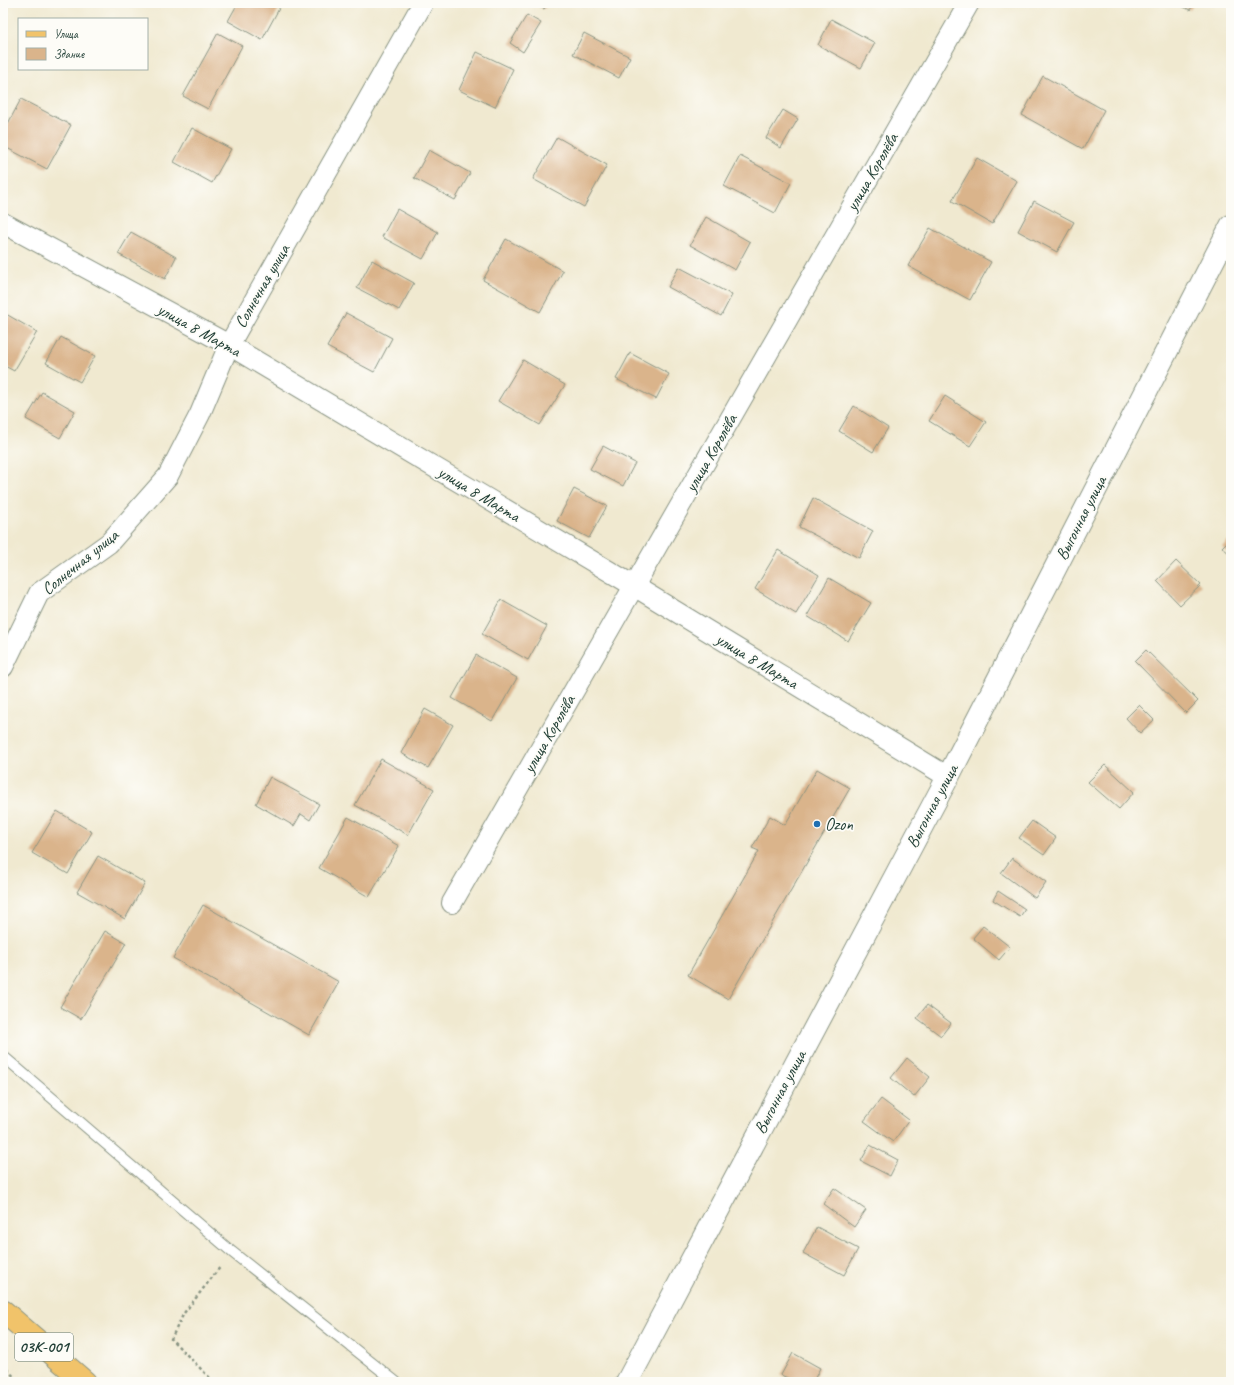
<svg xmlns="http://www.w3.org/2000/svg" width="1234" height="1385" viewBox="0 0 1234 1385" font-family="Caveat,sans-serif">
<rect width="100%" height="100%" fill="#fdfcf7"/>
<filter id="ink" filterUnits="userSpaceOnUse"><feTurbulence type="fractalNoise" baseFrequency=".025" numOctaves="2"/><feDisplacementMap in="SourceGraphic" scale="8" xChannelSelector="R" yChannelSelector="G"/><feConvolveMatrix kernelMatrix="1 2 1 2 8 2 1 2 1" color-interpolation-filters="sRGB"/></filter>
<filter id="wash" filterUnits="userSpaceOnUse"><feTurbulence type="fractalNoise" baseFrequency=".012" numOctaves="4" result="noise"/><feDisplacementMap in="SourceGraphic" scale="16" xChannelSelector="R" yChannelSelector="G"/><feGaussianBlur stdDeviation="0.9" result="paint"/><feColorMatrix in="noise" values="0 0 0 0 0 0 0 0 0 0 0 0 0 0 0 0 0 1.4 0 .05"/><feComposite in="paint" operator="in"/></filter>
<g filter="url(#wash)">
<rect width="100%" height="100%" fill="#f0e9d0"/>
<g id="blocks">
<!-- building -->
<g fill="#dab48b">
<polygon points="238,3 282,3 262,40 228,21"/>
<polygon points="532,3 548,3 544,9"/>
<polygon points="1175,3 1194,3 1190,10"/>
<polygon points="527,15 541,23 523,52 510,43"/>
<polygon points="831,19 875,43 861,68 818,45"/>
<polygon points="218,33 242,46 208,109 183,96"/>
<polygon points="584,33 630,57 619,78 573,54"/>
<polygon points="477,52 513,69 495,107 459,90"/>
<polygon points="1043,76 1104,110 1083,149 1022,115"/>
<polygon points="21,99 71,125 47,169 3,146 3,133"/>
<polygon points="783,110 798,119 781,148 766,138"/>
<polygon points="192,128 231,149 212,183 174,162"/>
<polygon points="557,137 607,165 584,207 533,179"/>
<polygon points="429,150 470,173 455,200 414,178"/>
<polygon points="740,156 791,183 775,213 724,186"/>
<polygon points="977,158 1017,181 992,224 952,201"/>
<polygon points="1034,201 1074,222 1057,252 1018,231"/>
<polygon points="397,209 438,232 423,259 382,237"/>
<polygon points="706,217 750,242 735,270 690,245"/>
<polygon points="930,228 991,262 970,300 908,266"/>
<polygon points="131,232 176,257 165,279 118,254"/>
<polygon points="506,239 563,271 540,312 483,280"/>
<polygon points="372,260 414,283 399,310 357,288"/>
<polygon points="679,267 732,295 721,316 668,287"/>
<polygon points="346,313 392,338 374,372 327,347"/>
<polygon points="6,314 37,332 14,371 3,365 3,319"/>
<polygon points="61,337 95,356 80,382 46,363"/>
<polygon points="630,353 669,374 656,399 616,379"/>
<polygon points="523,360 565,385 540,425 498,401"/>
<polygon points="42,392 75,411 60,438 26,419"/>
<polygon points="945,396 986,422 970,446 929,421"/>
<polygon points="854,406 888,428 873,452 839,431"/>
<polygon points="603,446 635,463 623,486 590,469"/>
<polygon points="574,489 607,506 589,538 557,521"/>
<polygon points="813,498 873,531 859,558 799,527"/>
<polygon points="1231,538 1231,555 1222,547"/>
<polygon points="778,550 819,575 796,614 755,589"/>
<polygon points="1176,561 1201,585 1180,605 1157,581"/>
<polygon points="829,578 871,603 848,641 807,616"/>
<polygon points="501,600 547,626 528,660 482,634"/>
<polygon points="1146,650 1198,701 1186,713 1135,661"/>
<polygon points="476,655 517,678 492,721 452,698"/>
<polygon points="1139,705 1154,720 1140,733 1126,718"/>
<polygon points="425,709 453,725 428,768 401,753"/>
<polygon points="381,759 434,789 408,835 355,805"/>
<polygon points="1105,765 1134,792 1119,809 1088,782"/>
<polygon points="817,769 850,788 728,999 688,975 759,851 752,848 770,816 785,825"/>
<polygon points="270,777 319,804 310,820 301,814 294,826 256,804"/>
<polygon points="57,811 92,832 68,874 32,853"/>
<polygon points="348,817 399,846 369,897 319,868"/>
<polygon points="1032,821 1056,838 1044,855 1019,838"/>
<polygon points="98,856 145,883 125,919 77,892"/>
<polygon points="1012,858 1046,882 1035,898 1001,873"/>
<polygon points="998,891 1025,909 1020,917 993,900"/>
<polygon points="203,905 339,982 309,1035 173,958"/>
<polygon points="983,926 1010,947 999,960 973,938"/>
<polygon points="105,931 126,943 81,1019 60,1007"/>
<polygon points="927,1005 951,1023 941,1036 917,1018"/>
<polygon points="907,1058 930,1077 914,1097 891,1078"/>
<polygon points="881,1099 909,1120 893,1142 864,1121"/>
<polygon points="870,1145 898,1160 890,1176 861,1161"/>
<polygon points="834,1188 866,1210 854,1227 823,1204"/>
<polygon points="817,1227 858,1249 844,1275 803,1253"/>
<polygon points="793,1353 820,1368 813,1382 796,1382 781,1375"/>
</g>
</g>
</g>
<g filter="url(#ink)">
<use href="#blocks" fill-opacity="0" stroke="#889382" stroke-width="1"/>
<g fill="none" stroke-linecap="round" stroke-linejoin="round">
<defs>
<polyline id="service" points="3,1056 232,1252 396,1382"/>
<g id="minor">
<polyline points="3,223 229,345 634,586 948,777"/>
<polyline points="3,667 39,593 109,543 168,476 200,414 229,345 423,3"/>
<polyline points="452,903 969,3"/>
</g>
<polyline id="tertiary" points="627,1382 948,777 1231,226"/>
<polyline id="primary" points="3,1311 85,1382"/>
</defs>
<!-- service casing -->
<use href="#service" stroke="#889382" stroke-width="12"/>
<!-- minor casing -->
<use href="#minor" stroke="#889382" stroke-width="22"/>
<!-- tertiary casing -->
<use href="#tertiary" stroke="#889382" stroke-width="24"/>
<!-- primary casing -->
<use href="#primary" stroke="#889382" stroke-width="24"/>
<!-- path -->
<g stroke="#889382" stroke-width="2.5" stroke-dasharray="3 3" stroke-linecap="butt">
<polyline points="3,1365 19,1382"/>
<polyline points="214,1382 171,1339 184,1313 221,1266"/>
</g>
<!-- service -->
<use href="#service" stroke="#fff" stroke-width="10"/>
<!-- minor -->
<use href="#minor" stroke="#fff" stroke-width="20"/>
<!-- tertiary -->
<use href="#tertiary" stroke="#fff" stroke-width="22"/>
<!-- primary -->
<use href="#primary" stroke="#f1c36a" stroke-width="22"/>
</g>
</g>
<!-- markers -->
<circle fill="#1f6fb2" stroke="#fdfcf7" stroke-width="1.5" cx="817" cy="824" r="4"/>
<g text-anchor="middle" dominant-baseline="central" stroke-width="3.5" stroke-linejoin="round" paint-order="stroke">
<!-- shield labels -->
<rect fill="#fdfcf7" stroke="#62766e" stroke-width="1" x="15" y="1333" width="58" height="28" rx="3"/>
<g font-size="16" font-weight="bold" fill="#1f3d34">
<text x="44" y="1347">03К-001</text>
</g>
<!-- street labels -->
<g font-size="17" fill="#1f3d34" stroke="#fdfcf7">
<text transform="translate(872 172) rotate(-60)">улица Королёва</text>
<text transform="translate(262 286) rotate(-60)">Солнечная улица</text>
<text transform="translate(199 330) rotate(29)">улица 8 Марта</text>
<text transform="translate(711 453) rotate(-60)">улица Королёва</text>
<text transform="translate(479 494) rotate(31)">улица 8 Марта</text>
<text transform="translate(1081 518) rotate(-63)">Выгонная улица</text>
<text transform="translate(80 562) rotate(-39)">Солнечная улица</text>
<text transform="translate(757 661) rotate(31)">улица 8 Марта</text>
<text transform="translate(549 734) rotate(-60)">улица Королёва</text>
<text transform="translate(932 806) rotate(-62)">Выгонная улица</text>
<text transform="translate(780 1092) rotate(-62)">Выгонная улица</text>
</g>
<!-- poi labels -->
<g font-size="17" fill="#1f3d34" stroke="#fdfcf7" text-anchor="start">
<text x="825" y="824">Ozon</text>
</g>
</g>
<!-- margin -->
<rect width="1234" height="1385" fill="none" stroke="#fdfcf7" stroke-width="16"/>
<!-- legend -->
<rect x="18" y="18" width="130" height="52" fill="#fdfcf7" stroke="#a4b0a9"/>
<rect x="26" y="31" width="20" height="6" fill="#f1c36a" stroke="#a4b0a9"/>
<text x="54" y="38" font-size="12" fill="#1f3d34">Улица</text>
<rect x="26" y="48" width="20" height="12" fill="#dab48b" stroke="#a4b0a9"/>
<text x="54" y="58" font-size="12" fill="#1f3d34">Здание</text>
</svg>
